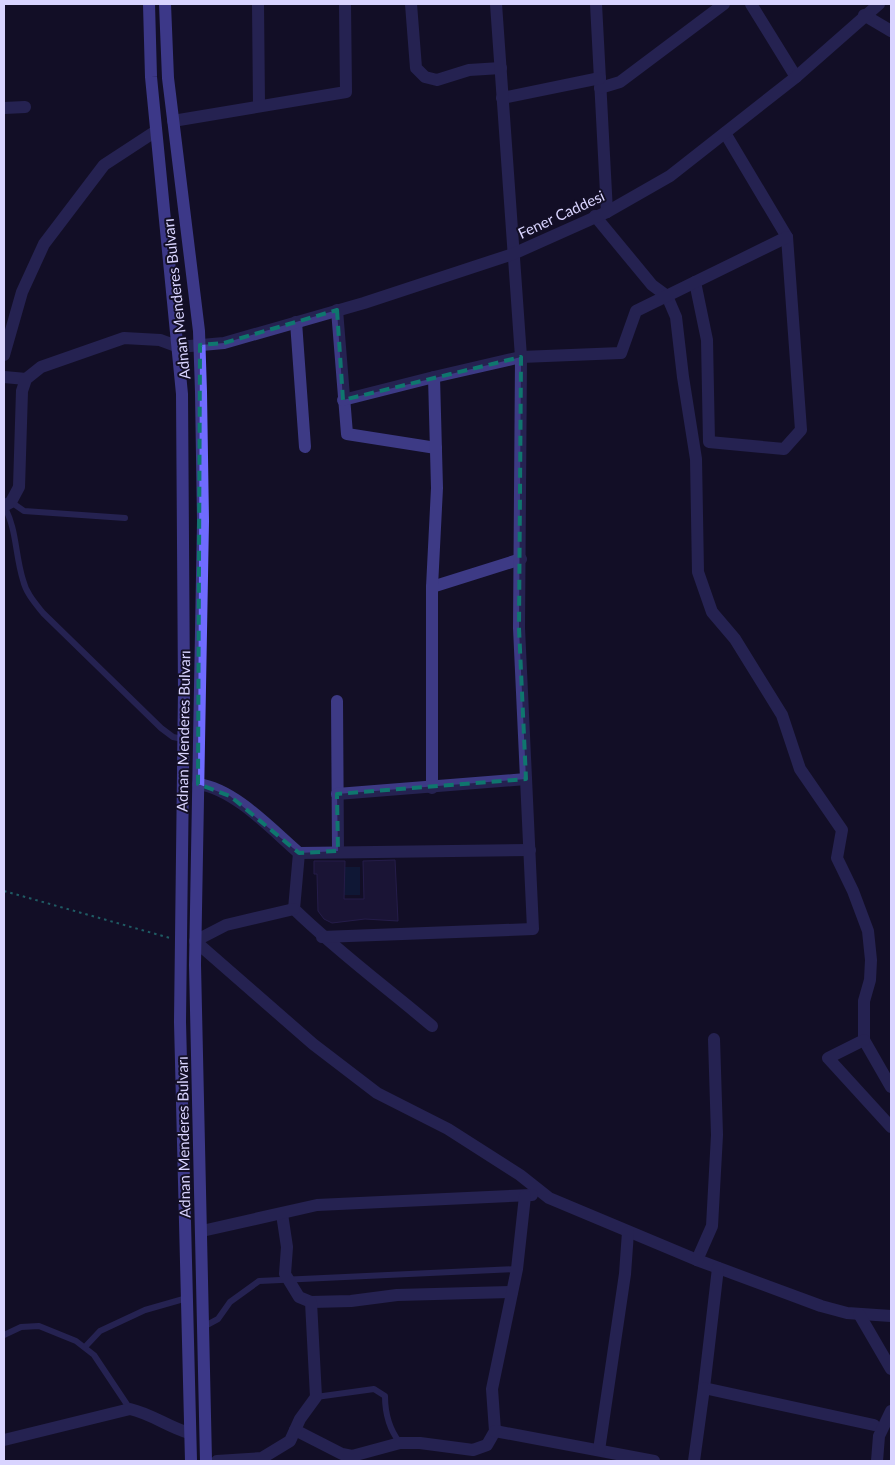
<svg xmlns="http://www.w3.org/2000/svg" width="895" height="1465" viewBox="0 0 895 1465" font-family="Lato,sans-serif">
<rect width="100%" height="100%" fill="#130f26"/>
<!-- water -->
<polygon fill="#0c2248" points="345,867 360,867 360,895 344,895"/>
<!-- building -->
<polygon fill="#241b47" stroke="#3b2d73" points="395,860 398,921 365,919 332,923 324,919 318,911 317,874 314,874 314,861 345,861 344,899 364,899 363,861"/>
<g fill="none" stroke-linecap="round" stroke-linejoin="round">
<!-- path -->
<polyline stroke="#2fb8b0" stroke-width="2" stroke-dasharray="2.5 4" stroke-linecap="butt" points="4,891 170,938"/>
<!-- service -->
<g stroke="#3d3a85" stroke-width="6">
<polyline points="11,502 24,511 125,518"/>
<path d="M 4,506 C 17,529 15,555 23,580 C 26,593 35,603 43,613 L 161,728 L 173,737 L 183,739"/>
<polyline points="205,1326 218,1319 230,1302 259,1281 517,1269"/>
<polyline points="4,1335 21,1327 39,1326 76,1341 94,1355 130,1409"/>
<polyline points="85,1347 100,1331 145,1310 187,1298"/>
<path d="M 316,1397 L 374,1389 L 385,1396 C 385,1414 389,1429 400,1443"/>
</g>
<!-- minor -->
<g stroke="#3d3a85" stroke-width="12">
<polyline points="258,4 259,105"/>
<polyline points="411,4 416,68 425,77 437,80 469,70 501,68"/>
<polyline points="596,4 607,212"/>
<polyline points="751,4 796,77"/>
<polyline points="864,15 891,31"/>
<polyline points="600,88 620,82 724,4"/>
<polyline points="502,98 600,78"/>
<polyline points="4,108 25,107"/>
<polyline points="173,121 346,92 345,4"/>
<polyline points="595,216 652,285 667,296 676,317 683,377 696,459 698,572 712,612 735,639 782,715 800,769 842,830 837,858 853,891 868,931 871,960 870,980 864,1001 864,1040 891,1087"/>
<polyline points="695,282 707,340 709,442 784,449 801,430 787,237 725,133"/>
<polyline points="337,310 347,434 436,448"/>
<polyline points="296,322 305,447"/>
<polyline points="4,355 22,292 44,244 104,165 156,131"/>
<polyline points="4,377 26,379"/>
<polyline points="343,400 434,377"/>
<polyline points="432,587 521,559"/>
<polyline points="337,701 338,851"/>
<path d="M 198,784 C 235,789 272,830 299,853 L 530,850"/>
<polyline points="432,788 432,587 437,488 434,377 521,357 621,353 636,311 787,237"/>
<polyline points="337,794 526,779"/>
<path d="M 299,853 L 294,909 C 337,951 386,987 432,1026"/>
<polyline points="294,909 226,925 195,941 313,1044 377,1093 448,1129 520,1175 549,1198 697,1260 821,1306 847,1313 891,1316"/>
<polyline points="322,937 533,929 519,628 521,357 496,4"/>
<polyline points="864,1040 828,1058 891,1127"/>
<polyline points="282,1214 287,1247 285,1274 299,1297 311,1302 351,1301 397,1295 512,1292"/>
<polyline points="202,1231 317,1205 532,1195"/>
<polyline points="697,1260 712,1226 717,1135 714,1039"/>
<polyline points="718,1268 704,1388 874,1425"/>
<polyline points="859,1314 891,1369"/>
<polyline points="295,1430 342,1454 352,1456 400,1443 420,1443 473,1450 487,1445 495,1431 492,1389 517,1269 525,1196"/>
<polyline points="495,1431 654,1461"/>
<path d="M 4,1440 L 130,1409 C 152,1414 168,1427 189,1433"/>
<polyline points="599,1450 625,1274 628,1232"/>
<polyline points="217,1461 262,1458 290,1441 300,1419 316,1397 311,1302"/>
<polyline points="694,1461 704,1388"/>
<polyline points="877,1461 879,1436 891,1411"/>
</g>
<!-- tertiary -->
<polyline stroke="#3d3a85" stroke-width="12" points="4,506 11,502 19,487 22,391 26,379 41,367 124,338 160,340 179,347 224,343 364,303 513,254 607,212 670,176 796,77 879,4"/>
<!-- secondary -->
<g stroke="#6f6bff" stroke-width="12">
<polyline points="149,4 151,77 182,394 184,690 180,1022 191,1461"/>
<polyline points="165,4 168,78 199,331 201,392 203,521 195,965 206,1461"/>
</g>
</g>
<!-- marked area -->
<path d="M0 0H895V1465H0ZM 337,310 L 343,400 L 521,357 L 519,628 L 526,779 L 337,794 L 338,851 L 299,853 L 230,796 L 198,784 L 200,345 L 224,343 Z" fill="#130f26" fill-opacity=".55" fill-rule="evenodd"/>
<path fill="none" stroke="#0f766e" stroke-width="4" stroke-dasharray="10 6" stroke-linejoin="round" d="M 337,310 L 343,400 L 521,357 L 519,628 L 526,779 L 337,794 L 338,851 L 299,853 L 230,796 L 198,784 L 200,345 L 224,343 Z"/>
<g text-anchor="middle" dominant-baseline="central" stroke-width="4" stroke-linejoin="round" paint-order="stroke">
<!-- street labels -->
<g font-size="15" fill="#d9d4ff" stroke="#130f26">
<text transform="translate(561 214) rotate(-25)">Fener Caddesi</text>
<text transform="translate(176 299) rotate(-96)">Adnan Menderes Bulvarı</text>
<text transform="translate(183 731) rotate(-89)">Adnan Menderes Bulvarı</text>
<text transform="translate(183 1137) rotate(-91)">Adnan Menderes Bulvarı</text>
</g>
</g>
<!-- border -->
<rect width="895" height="1465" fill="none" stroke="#d9d4ff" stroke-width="10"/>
</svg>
